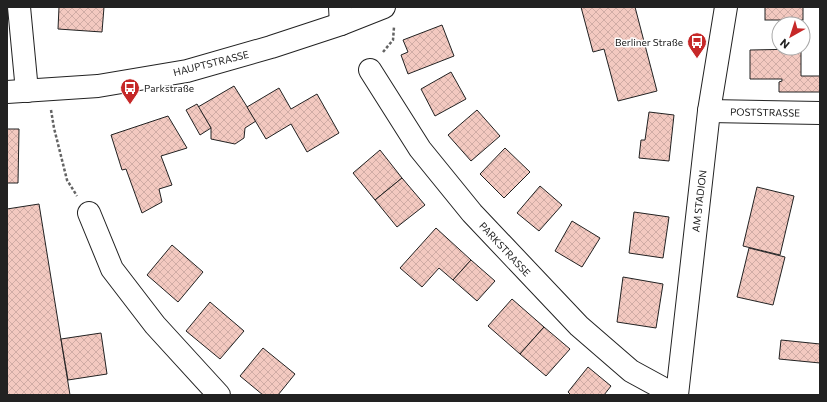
<svg xmlns="http://www.w3.org/2000/svg" width="827" height="402" viewBox="0 0 827 402" font-family="Commissioner,sans-serif">
<defs>
<pattern id="building-cross-hatch" width="8" height="8" patternUnits="userSpaceOnUse"><rect width="8" height="8" fill="#f3c9c0"/><path d="M0 0l8 8M0 8l8-8" fill="none" stroke="#d0aca5"/></pattern>
</defs>
<rect width="100%" height="100%" fill="#fff"/>
<!-- building -->
<g fill="url(#building-cross-hatch)" stroke="#222">
<polygon points="59,7 104,7 102,32 58,29"/>
<polygon points="581,7 635,7 657,91 618,101 604,49 593,52"/>
<rect x="765" y="7" width="38" height="13"/>
<polygon points="442,25 454,56 408,74 401,55 408,52 403,40"/>
<polygon points="801,49 801,76 820,76 820,92 779,92 779,82 782,81 782,79 750,79 750,50"/>
<polygon points="451,72 466,99 435,116 421,89"/>
<polygon points="234,86 256,121 245,128 244,138 235,144 211,139 211,128 198,107"/>
<polygon points="279,88 291,109 317,94 339,133 307,152 291,124 266,139 247,107"/>
<polygon points="197,104 211,128 200,135 186,110"/>
<polygon points="477,110 500,136 471,161 448,135"/>
<polygon points="649,112 674,115 669,161 639,158 641,140 645,140"/>
<polygon points="168,116 187,148 161,156 172,185 159,189 162,202 142,213 126,169 122,170 111,135"/>
<polygon points="7,129 19,129 18,183 7,183"/>
<polygon points="505,148 530,172 504,198 480,174"/>
<polygon points="380,150 402,178 375,200 353,173"/>
<polygon points="402,178 425,205 397,227 375,200"/>
<polygon points="540,186 562,205 539,231 517,213"/>
<polygon points="757,187 794,196 780,255 743,246"/>
<polygon points="39,204 70,395 7,395 7,209"/>
<polygon points="634,212 669,217 663,258 629,253"/>
<polygon points="572,221 600,238 582,267 555,251"/>
<polygon points="436,228 471,260 453,280 439,268 422,287 400,268"/>
<polygon points="172,245 203,272 178,302 147,275"/>
<polygon points="749,248 785,257 773,305 737,297"/>
<polygon points="471,260 495,281 477,301 453,280"/>
<polygon points="623,277 663,284 656,328 617,322"/>
<polygon points="512,299 544,327 520,354 488,326"/>
<polygon points="210,302 244,331 220,359 186,331"/>
<polygon points="544,327 570,349 546,376 520,354"/>
<polygon points="101,333 107,374 68,380 61,339"/>
<polygon points="781,340 820,344 820,363 779,359"/>
<polygon points="263,348 295,374 278,395 263,395 240,376"/>
<polygon points="588,367 611,386 604,395 571,395 568,392"/>
</g>
<g fill="none" stroke-linecap="round" stroke-linejoin="round">
<defs>
<g id="minor">
<polyline points="19,7 27,91"/>
<polyline points="340,7 341,24"/>
<polyline points="370,70 420,149 472,213 579,326 631,371 675,395"/>
<polyline points="709,111 820,113"/>
<polyline points="89,213 112,269 155,325 219,395"/>
<polyline points="677,395 709,111 726,7"/>
</g>
<polyline id="major" points="7,92 98,86 187,71 271,47 341,24 384,7"/>
</defs>
<!-- minor casing -->
<use href="#minor" stroke="#222" stroke-width="24"/>
<!-- major casing -->
<use href="#major" stroke="#222" stroke-width="24"/>
<!-- path -->
<g stroke="#646464" stroke-width="2.5" stroke-dasharray="3 2" stroke-linecap="butt">
<polyline points="383,52 393,40 394,27"/>
<polyline points="51,110 54,128 67,180 77,196"/>
</g>
<!-- minor -->
<use href="#minor" stroke="#fff" stroke-width="22"/>
<!-- major -->
<use href="#major" stroke="#fff" stroke-width="22"/>
</g>
<!-- icons -->
<defs>
<symbol id="bus-pin" viewBox="-11 -11 22 30"><path d="M0 17L-7.5 6A9.5 9.5 0 1 1 7.5 6Z" fill="#c62828" stroke="#fff"/><path d="M-5-6H5V4H4V6H2V4H-2V6H-4V4H-5ZM-3.5-4V0h7V-4ZM-3.5 1.2v1.5H-2V1.2ZM2 1.2v1.5H3.5V1.2Z" fill="#fff"/></symbol>
</defs>
<g fill-rule="evenodd">
<use href="#bus-pin" x="686" y="31" width="22" height="30"/>
<use href="#bus-pin" x="119" y="77" width="22" height="30"/>
</g>
<g text-anchor="middle" dominant-baseline="central" stroke-width="3" stroke-linejoin="round" paint-order="stroke">
<!-- poi labels -->
<g font-size="10" fill="#222" stroke="#fff" text-anchor="end">
<text x="683" y="42">Berliner Straße</text>
<text x="144" y="88" text-anchor="start">Parkstraße</text>
</g>
<!-- street labels -->
<g font-size="10" fill="#222" stroke="#fff">
<text transform="translate(211 63) rotate(-14)">HAUPTSTRASSE</text>
<text transform="translate(765 112) rotate(1)">POSTSTRASSE</text>
<text transform="translate(699 201) rotate(-83)">AM STADION</text>
<text transform="translate(505 249) rotate(47)">PARKSTRASSE</text>
</g>
</g>
<!-- border -->
<rect width="827" height="402" fill="none" stroke="#222222" stroke-width="16"/>
<!-- north arrow -->
<g transform="translate(791 36) rotate(219)"><circle r="19" fill="#ffffff" stroke="#a7a7a7"/>
<path d="M0-3L7 15L0 10L-7 15Z" fill="#c62828"/>
<text y="-6" font-size="11" font-weight="bold" text-anchor="middle" fill="#222222">N</text>
</g>
</svg>
